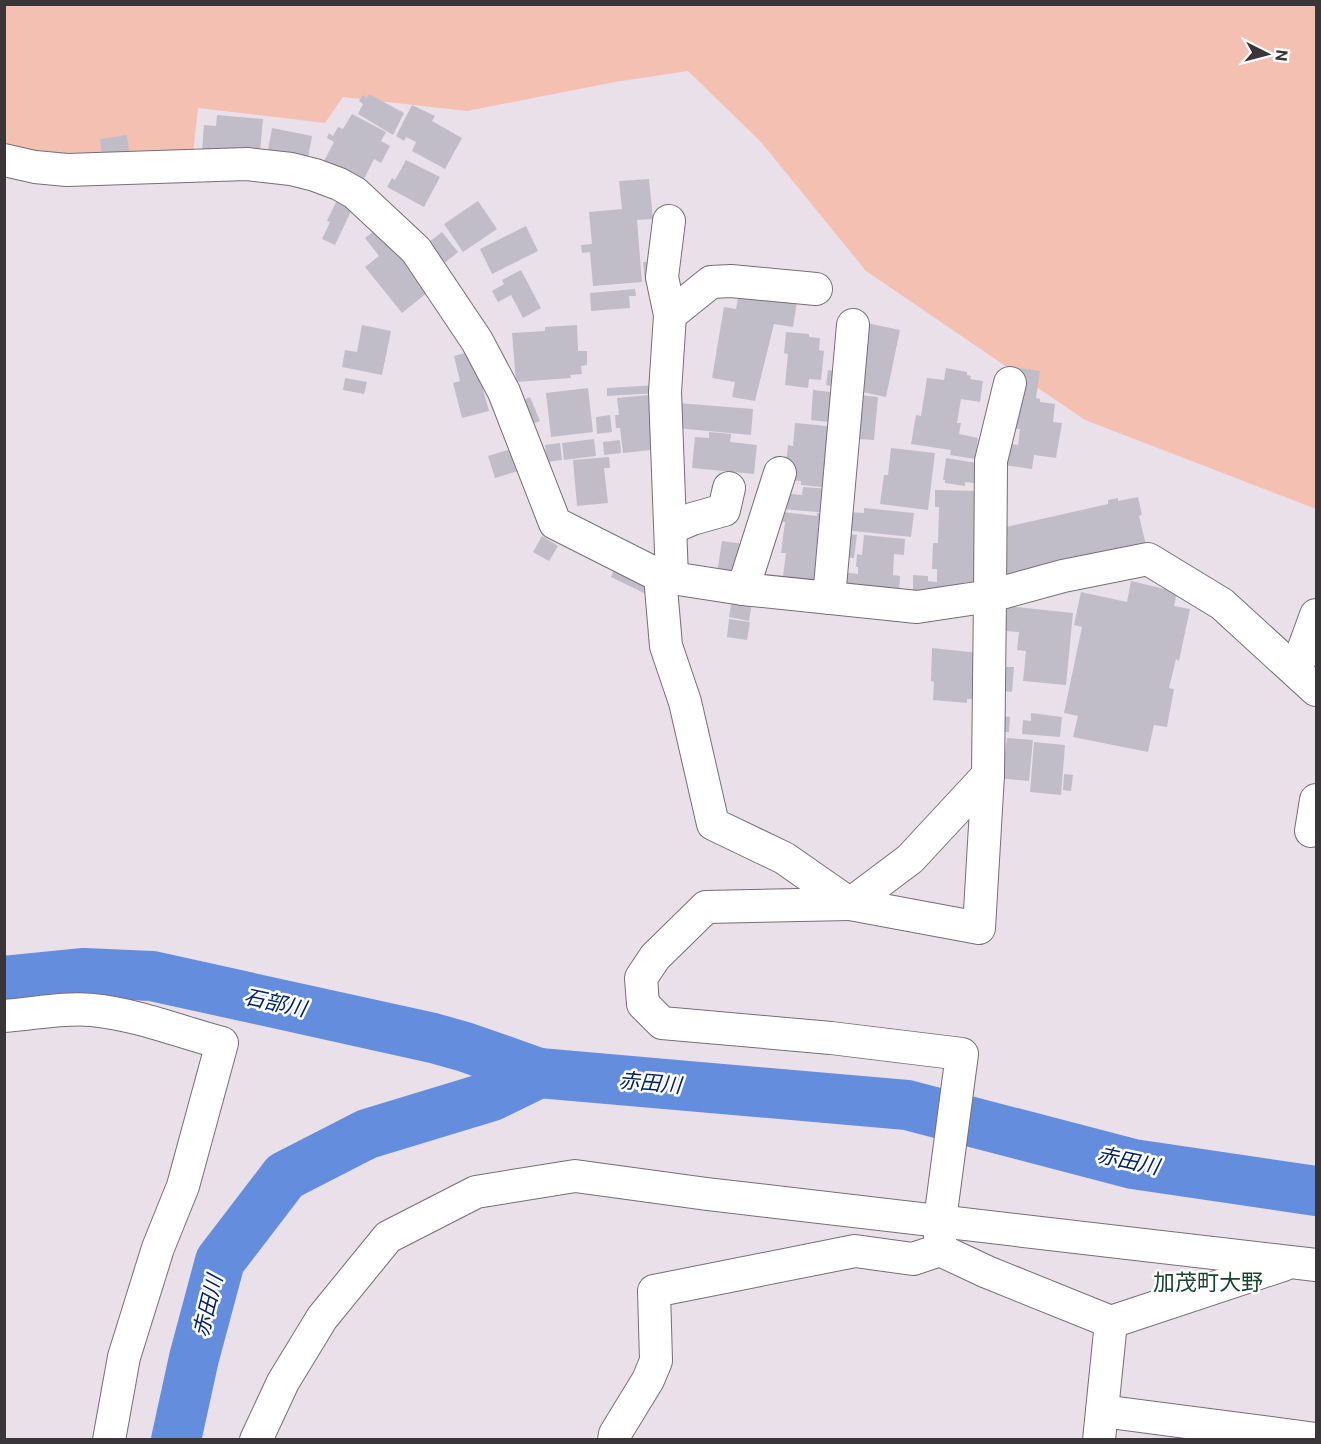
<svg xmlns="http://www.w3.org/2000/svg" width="1321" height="1444" viewBox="0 0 1321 1444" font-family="Roboto,'Noto Sans JP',sans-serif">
<rect width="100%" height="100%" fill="#eae0e9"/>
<!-- green -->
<polygon fill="#f4c0b2" points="5,5 1316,5 1316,509 1085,420 866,271 761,142 688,71 615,82 467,111 343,97 325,123 198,108 193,154 67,160 5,149"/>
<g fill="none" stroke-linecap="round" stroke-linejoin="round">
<!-- river -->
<g stroke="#648edd" stroke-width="50">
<polyline points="4,981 84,973 152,976 433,1038 465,1047 539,1073"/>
<polyline points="176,1440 194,1358 220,1261 285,1176 367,1134 492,1096 539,1073 907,1105 1133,1164 1316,1191"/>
</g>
</g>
<!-- building -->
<g fill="#c0bdc9">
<polygon points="369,94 404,113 393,135 358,114 363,104 359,101 363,95 367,98"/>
<polygon points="412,105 435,116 432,121 462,138 445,169 412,151 416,142 406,137 404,141 396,136"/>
<polygon points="352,114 386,132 381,141 390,146 381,163 374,159 363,181 324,161 334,142 327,138 329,133 333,136 338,127 343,129"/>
<polygon points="217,115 263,119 260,153 202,151 204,125 216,126"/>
<polygon points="272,128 312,136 308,158 268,150"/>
<polygon points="127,135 129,152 102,156 100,139"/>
<polygon points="406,160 440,177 424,207 387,187 392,178 395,180"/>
<polygon points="649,179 653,219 637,220 642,282 593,286 590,252 582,253 581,245 592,244 589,212 622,209 619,181"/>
<polygon points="337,200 353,207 335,245 322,239 330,222 327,221"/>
<polygon points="478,201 497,229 463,252 444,224"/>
<polygon points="526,226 538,251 492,274 480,249"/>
<polygon points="379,227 433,288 402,313 365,267 379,256 365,238"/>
<polygon points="442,232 458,252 441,266 424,246"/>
<polygon points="659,261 661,280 645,282 643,262"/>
<polygon points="521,270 541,308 523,318 511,295 498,302 492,291 504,284 502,280"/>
<polygon points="635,289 636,296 629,296 630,308 591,311 590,293"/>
<polygon points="739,293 765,297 764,300 772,301 772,298 797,302 793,327 774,324 755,401 732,397 735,382 712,378 724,307 736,309"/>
<polygon points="862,322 900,330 886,397 848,389"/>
<polygon points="362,325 391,331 382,375 342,367 345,350 357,352"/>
<polygon points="577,325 578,351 587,351 587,365 581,366 582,374 570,375 571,378 516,382 512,333 545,331 545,327"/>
<polygon points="786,332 809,334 809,337 820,338 819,350 824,351 821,380 809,379 808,388 785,385 788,354 784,353"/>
<polygon points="469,352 474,357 489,411 462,418 453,383 460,381 454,356"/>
<polygon points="946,368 967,372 967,375 971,376 970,379 983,381 980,402 961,399 957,423 961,423 959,434 978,438 975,459 950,455 951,450 911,444 916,415 921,416 927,378 944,380"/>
<polygon points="1019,368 1040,371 1036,398 1040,399 1040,402 1055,404 1053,422 1062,423 1056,458 1034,455 1032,469 997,464 1000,442 1018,445 1020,429 1006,428 1012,411"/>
<polygon points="828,370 844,373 841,388 826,385"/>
<polygon points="345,378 367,382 364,394 343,390"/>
<polygon points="658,385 658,393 607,396 607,388"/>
<polygon points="588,388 593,432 551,437 546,393"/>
<polygon points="813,390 840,393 837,423 811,420"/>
<polygon points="850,394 878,397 874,440 859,439 861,424 847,423"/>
<polygon points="648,395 651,429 661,449 623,453 620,428 616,428 615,415 619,415 617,398"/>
<polygon points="530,397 540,421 529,425 519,402"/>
<polygon points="678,403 753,409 751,435 676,428"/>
<polygon points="610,415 612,432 597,434 596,417"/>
<polygon points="795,423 837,427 831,488 801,485 801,481 791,480 786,465 788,445 793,446"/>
<polygon points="709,432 731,434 730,442 757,445 754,474 692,468 695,437 709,438"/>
<polygon points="594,439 596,456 564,460 562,443"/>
<polygon points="620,440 621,453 604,455 603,442"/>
<polygon points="560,443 562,460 547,462 545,445"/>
<polygon points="891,448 935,453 928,510 880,504 884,475 888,475"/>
<polygon points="511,449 518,471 495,478 488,456"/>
<polygon points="609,457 610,468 604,468 608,503 577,506 573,460"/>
<polygon points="946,458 977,463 974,483 965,482 965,486 945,483 945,480 943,480"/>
<polygon points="803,487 831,489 829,513 781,509 782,493 802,495"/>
<polygon points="935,490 981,491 977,582 964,582 964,591 913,595 913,575 928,576 928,581 937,582 937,569 932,569 933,543 938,543 939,507 935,507"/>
<polygon points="1138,497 1142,515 1139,516 1146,545 1004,577 993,530 1108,504 1108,500 1118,498 1118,501"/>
<polygon points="864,508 914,513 911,537 844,530 846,512 864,513"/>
<polygon points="783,512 817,516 817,513 831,514 822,582 783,576 786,553 781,553 785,522 781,522"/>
<polygon points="842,533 857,535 854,558 840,557"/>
<polygon points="864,535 905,539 904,555 894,554 893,575 900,576 899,593 840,588 841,572 858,574 858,567 856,567 857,554 862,555"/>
<polygon points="542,536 558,546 549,561 533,552"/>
<polygon points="722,541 744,544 739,576 717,573"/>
<polygon points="615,567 651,584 646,594 611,577"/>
<polygon points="1131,581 1177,592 1174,606 1190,609 1179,661 1176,659 1169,688 1174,689 1167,727 1154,725 1148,752 1073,737 1078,716 1064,713 1082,627 1074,625 1081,592 1127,602"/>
<polygon points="732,599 752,602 749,621 729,617"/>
<polygon points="1007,606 1073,613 1066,685 1023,681 1026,651 1017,650 1019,632 1005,631"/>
<polygon points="729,619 750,622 747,640 727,637"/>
<polygon points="932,648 979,653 973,699 967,699 967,703 933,700 934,682 931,681"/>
<polygon points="1004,667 1014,667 1012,692 1002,691"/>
<polygon points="1031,713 1062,717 1060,737 1022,734 1023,720 1031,721"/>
<polygon points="1002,716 1010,717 1009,732 1001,732"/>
<polygon points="1007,738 1033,740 1029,781 998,778 1003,767"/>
<polygon points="1034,742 1065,745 1061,795 1030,792"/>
<polygon points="1064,774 1073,775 1071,791 1063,790"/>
</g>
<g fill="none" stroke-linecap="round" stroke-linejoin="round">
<defs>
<g id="minor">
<polyline points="4,160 35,167 67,170 247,164 291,169 315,175 339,184 355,193 416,250 477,341 504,392 555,523 660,576 672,578 743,589 917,607 990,596 991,461 1010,383"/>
<polyline points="669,221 662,277 670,315 665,392 672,578"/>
<polyline points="670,315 711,282 731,281 816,289"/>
<polyline points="671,528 692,519 724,510 729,488"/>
<polyline points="660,576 666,646 685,702 713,824 784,858 850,904 979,928 988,775 990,596 1063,576 1148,559 1222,604 1316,690"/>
<polyline points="743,589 780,473"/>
<polyline points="829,598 853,325"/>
<polyline points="1296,670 1316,615"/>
<polyline points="1311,831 1316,800"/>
<path d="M 4,1016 C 33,1014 64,1007 92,1010 C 135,1014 181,1032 222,1043 L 183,1186 L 158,1248 L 124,1357 L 109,1440"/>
<polyline points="940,1250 940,1220 962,1054 831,1038 662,1023 643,1004 641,978 655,957 706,907 850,904 910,859 988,775"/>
<polyline points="1102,1411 1316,1439"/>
<polyline points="256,1440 283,1382 322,1318 388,1237 476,1192 575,1176 707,1194 1316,1265"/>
<polyline points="614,1440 615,1434 648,1380 656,1361 654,1291 855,1251 913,1259 940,1250 987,1272 1111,1322 1283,1265"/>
<polyline points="1099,1440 1111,1322"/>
</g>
</defs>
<!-- minor casing -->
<use href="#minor" stroke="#776e77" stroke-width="34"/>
<!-- minor -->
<use href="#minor" stroke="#fff" stroke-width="32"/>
</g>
<g text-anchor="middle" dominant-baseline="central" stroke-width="5" stroke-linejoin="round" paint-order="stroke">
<!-- water labels -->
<g font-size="21" font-style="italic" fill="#032368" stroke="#fff">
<text transform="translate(275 1003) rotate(12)">石部川</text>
<text transform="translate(650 1083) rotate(5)">赤田川</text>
<text transform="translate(1128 1161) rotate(12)">赤田川</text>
<text transform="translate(208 1306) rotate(-76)">赤田川</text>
</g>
<!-- quarter labels -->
<g font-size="22" fill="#184532" stroke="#fff">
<text x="1208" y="1282">加茂町大野</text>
</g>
</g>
<!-- border -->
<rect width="1321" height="1444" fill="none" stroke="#393538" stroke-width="12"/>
<!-- north arrow -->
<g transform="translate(1267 54) rotate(96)" stroke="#ffffff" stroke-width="4.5" paint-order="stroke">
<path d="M0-4.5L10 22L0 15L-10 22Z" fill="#393538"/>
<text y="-9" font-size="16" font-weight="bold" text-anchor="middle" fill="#393538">N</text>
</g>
</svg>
